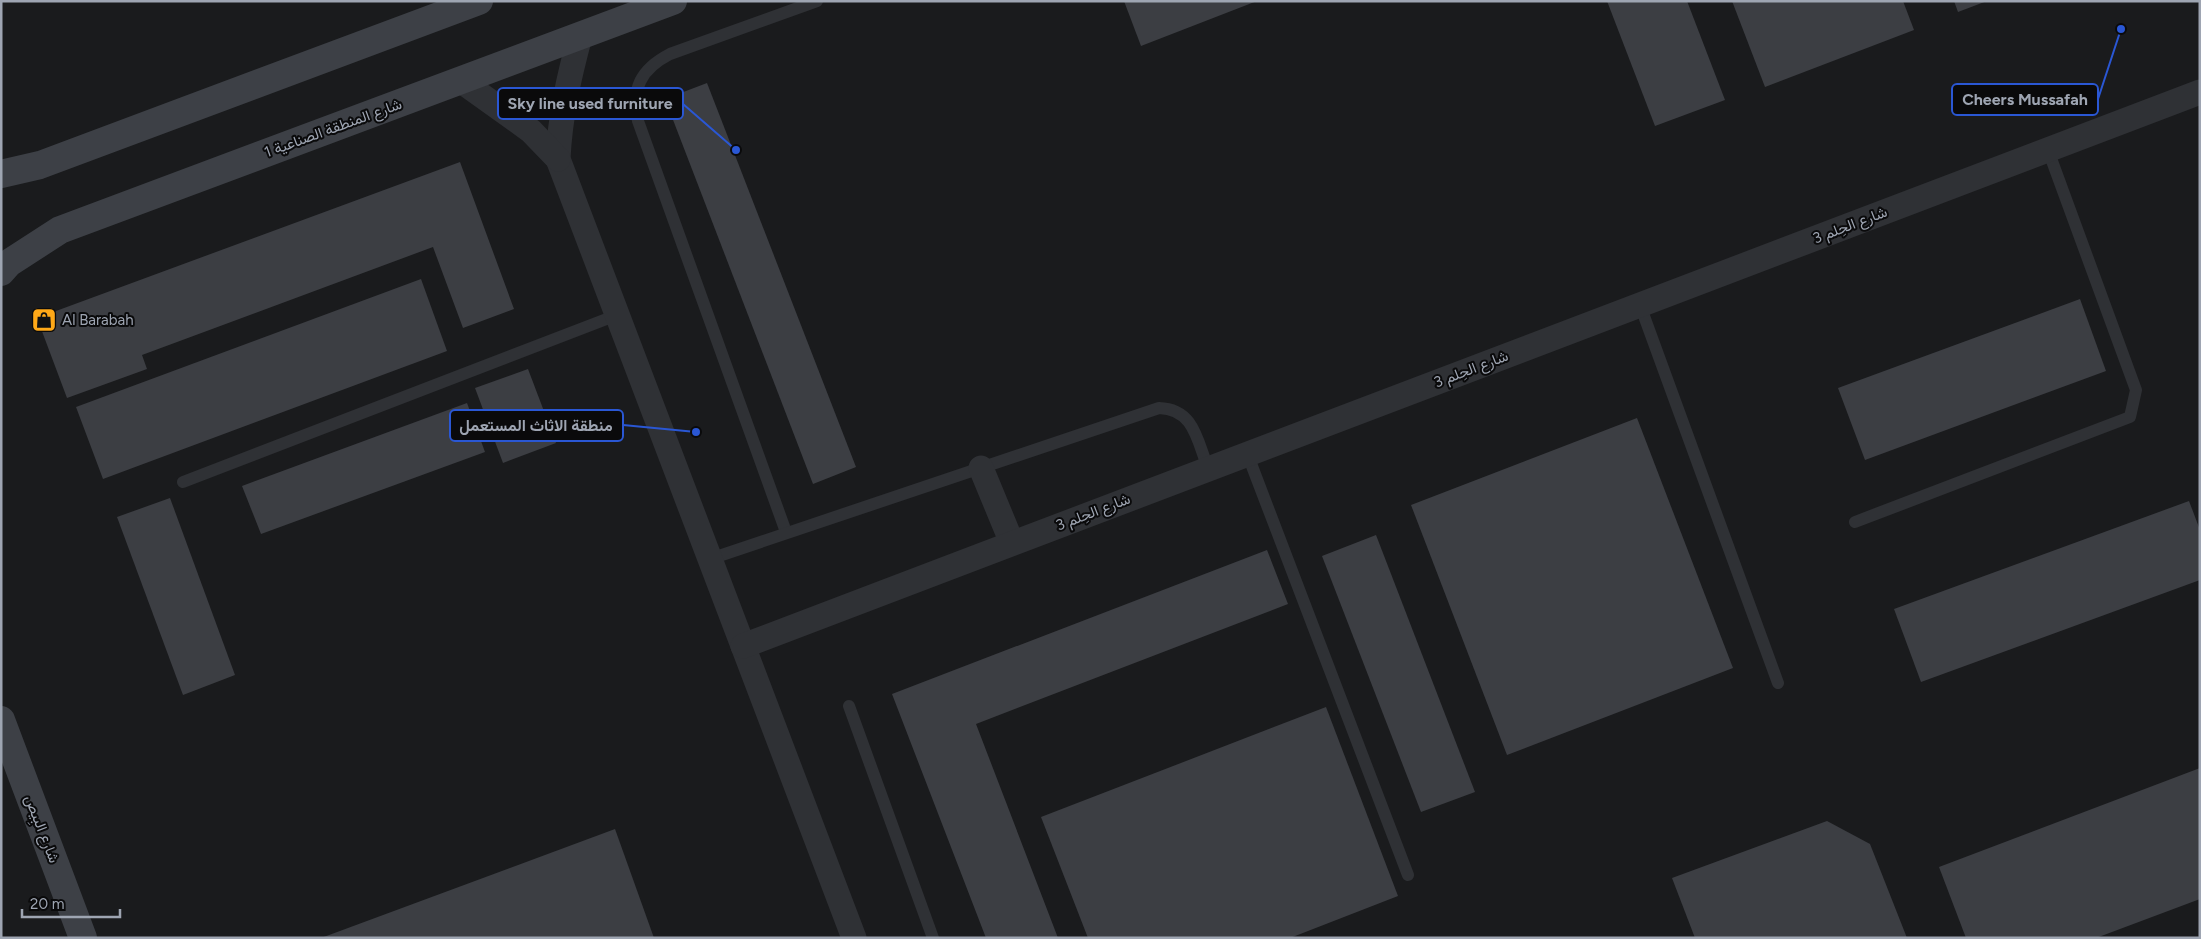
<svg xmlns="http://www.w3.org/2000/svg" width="2201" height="939" viewBox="0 0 2201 939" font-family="Figtree,Vazirmatn,sans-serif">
<rect width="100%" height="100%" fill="#0f0f10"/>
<!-- built -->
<rect fill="#1a1b1d" x="1" y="1" width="2199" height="937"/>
<!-- building -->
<g fill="#3c3e43">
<polygon points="1124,1 1257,1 1141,46"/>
<polygon points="1607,1 1687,1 1725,100 1655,126"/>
<polygon points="1732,1 1903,1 1914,30 1765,87"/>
<polygon points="1954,1 1987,1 1958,12"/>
<polygon points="707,83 856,467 813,484 665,99"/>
<polygon points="460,162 514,309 463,328 433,247 142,355 147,369 67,398 37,318"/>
<polygon points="421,279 447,351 103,479 76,407"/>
<polygon points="2080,299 2106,371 1865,460 1838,388"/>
<polygon points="528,369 556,443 503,463 475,388"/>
<polygon points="467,403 485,452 261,534 242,486"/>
<polygon points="1637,418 1733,668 1507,755 1411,505"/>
<polygon points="170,498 235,675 183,695 117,517"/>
<polygon points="2189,501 2200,530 2200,580 1921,682 1894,609"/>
<polygon points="1376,535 1475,792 1421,812 1322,556"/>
<polygon points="1267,550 1288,604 976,724 1058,938 986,938 892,694"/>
<polygon points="1326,707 1398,896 1290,938 1088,938 1041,817"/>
<polygon points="2200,768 2200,899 2096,938 1966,938 1939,867"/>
<polygon points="1827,821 1870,844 1907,938 1695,938 1672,878"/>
<polygon points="615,829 654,938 321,938"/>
</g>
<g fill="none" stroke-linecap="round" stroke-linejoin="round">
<!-- lane -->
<g stroke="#2f3135" stroke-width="12">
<polyline points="1640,305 1778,683"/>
<polyline points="1247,453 1408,875"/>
<polyline points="183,482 617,315"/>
<polyline points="1855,522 2130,417 2136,390 2048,150"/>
<path d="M 786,532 L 638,121 C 631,88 641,69 670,54 L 817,1"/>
<path d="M 710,559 L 1159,408 C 1194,409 1197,440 1208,468"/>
<polyline points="849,706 933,938"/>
</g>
<!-- street -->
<g stroke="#2f3135" stroke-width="25">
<path d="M 580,36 C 569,77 560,116 558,159 L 854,938"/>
<polyline points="460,80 531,131 558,159"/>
<polyline points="981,468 1012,543"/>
<polyline points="743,646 2200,92"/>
</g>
<!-- secondary -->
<g stroke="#3d4046" stroke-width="28">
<polyline points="1,174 40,165 479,1"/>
<polyline points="1,272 9,263 60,230 673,1"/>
<polyline points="1,720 83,938"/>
</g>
</g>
<!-- icons -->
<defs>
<symbol id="shop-square" viewBox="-11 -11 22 22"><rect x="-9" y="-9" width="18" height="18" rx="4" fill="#ffa918" stroke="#0a0a0b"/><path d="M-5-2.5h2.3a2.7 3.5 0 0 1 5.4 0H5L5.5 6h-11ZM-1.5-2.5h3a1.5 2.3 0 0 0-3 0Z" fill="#111"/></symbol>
</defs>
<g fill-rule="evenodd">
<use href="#shop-square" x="30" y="306" width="28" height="28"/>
</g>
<g text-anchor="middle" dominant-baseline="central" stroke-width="4" stroke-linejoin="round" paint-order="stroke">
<!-- street labels -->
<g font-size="15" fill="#9ea5b2" stroke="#0a0a0b">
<text transform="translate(333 128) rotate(-20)">شارع المنطقة الصناعية 1</text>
<text transform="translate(1850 225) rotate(-21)">شارع الحِلم 3</text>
<text transform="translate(1471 369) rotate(-21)">شارع الحِلم 3</text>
<text transform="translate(1093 512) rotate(-21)">شارع الحِلم 3</text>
<text transform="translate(42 829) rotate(69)">شارع البِيص</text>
</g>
<!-- poi labels -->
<g font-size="15" fill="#9ea5b2" stroke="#0a0a0b" text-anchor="start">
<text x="62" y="320">Al Barabah</text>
</g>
</g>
<!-- callouts -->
<path fill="none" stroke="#2a57d4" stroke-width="2" d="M2121 29L2098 99M736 150L683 104M696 432L623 425"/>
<g fill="#2a57d4" stroke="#0a0a0b" stroke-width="2">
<circle cx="2121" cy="29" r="5"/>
<circle cx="736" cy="150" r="5"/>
<circle cx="696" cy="432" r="5"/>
</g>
<g fill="#0a0a0b" stroke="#2a57d4" stroke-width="2">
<rect x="1952" y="84" width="146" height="31" rx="5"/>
<rect x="498" y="88" width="185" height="31" rx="5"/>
<rect x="450" y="410" width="173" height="31" rx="5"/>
</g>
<g font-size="16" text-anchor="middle" font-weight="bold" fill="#9ea5b2">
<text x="2025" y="105">Cheers Mussafah</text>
<text x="590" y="109">Sky line used furniture</text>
<text x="536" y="431">منطقة الاثاث المستعمل</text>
</g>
<!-- border -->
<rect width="2201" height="939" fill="none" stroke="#9ea5b2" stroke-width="5"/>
<!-- scale -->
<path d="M22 909v8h98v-8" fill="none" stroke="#9ea5b2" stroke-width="2.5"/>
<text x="30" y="909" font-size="15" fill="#9ea5b2" stroke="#0a0a0b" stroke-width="4" paint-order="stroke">20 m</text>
</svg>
